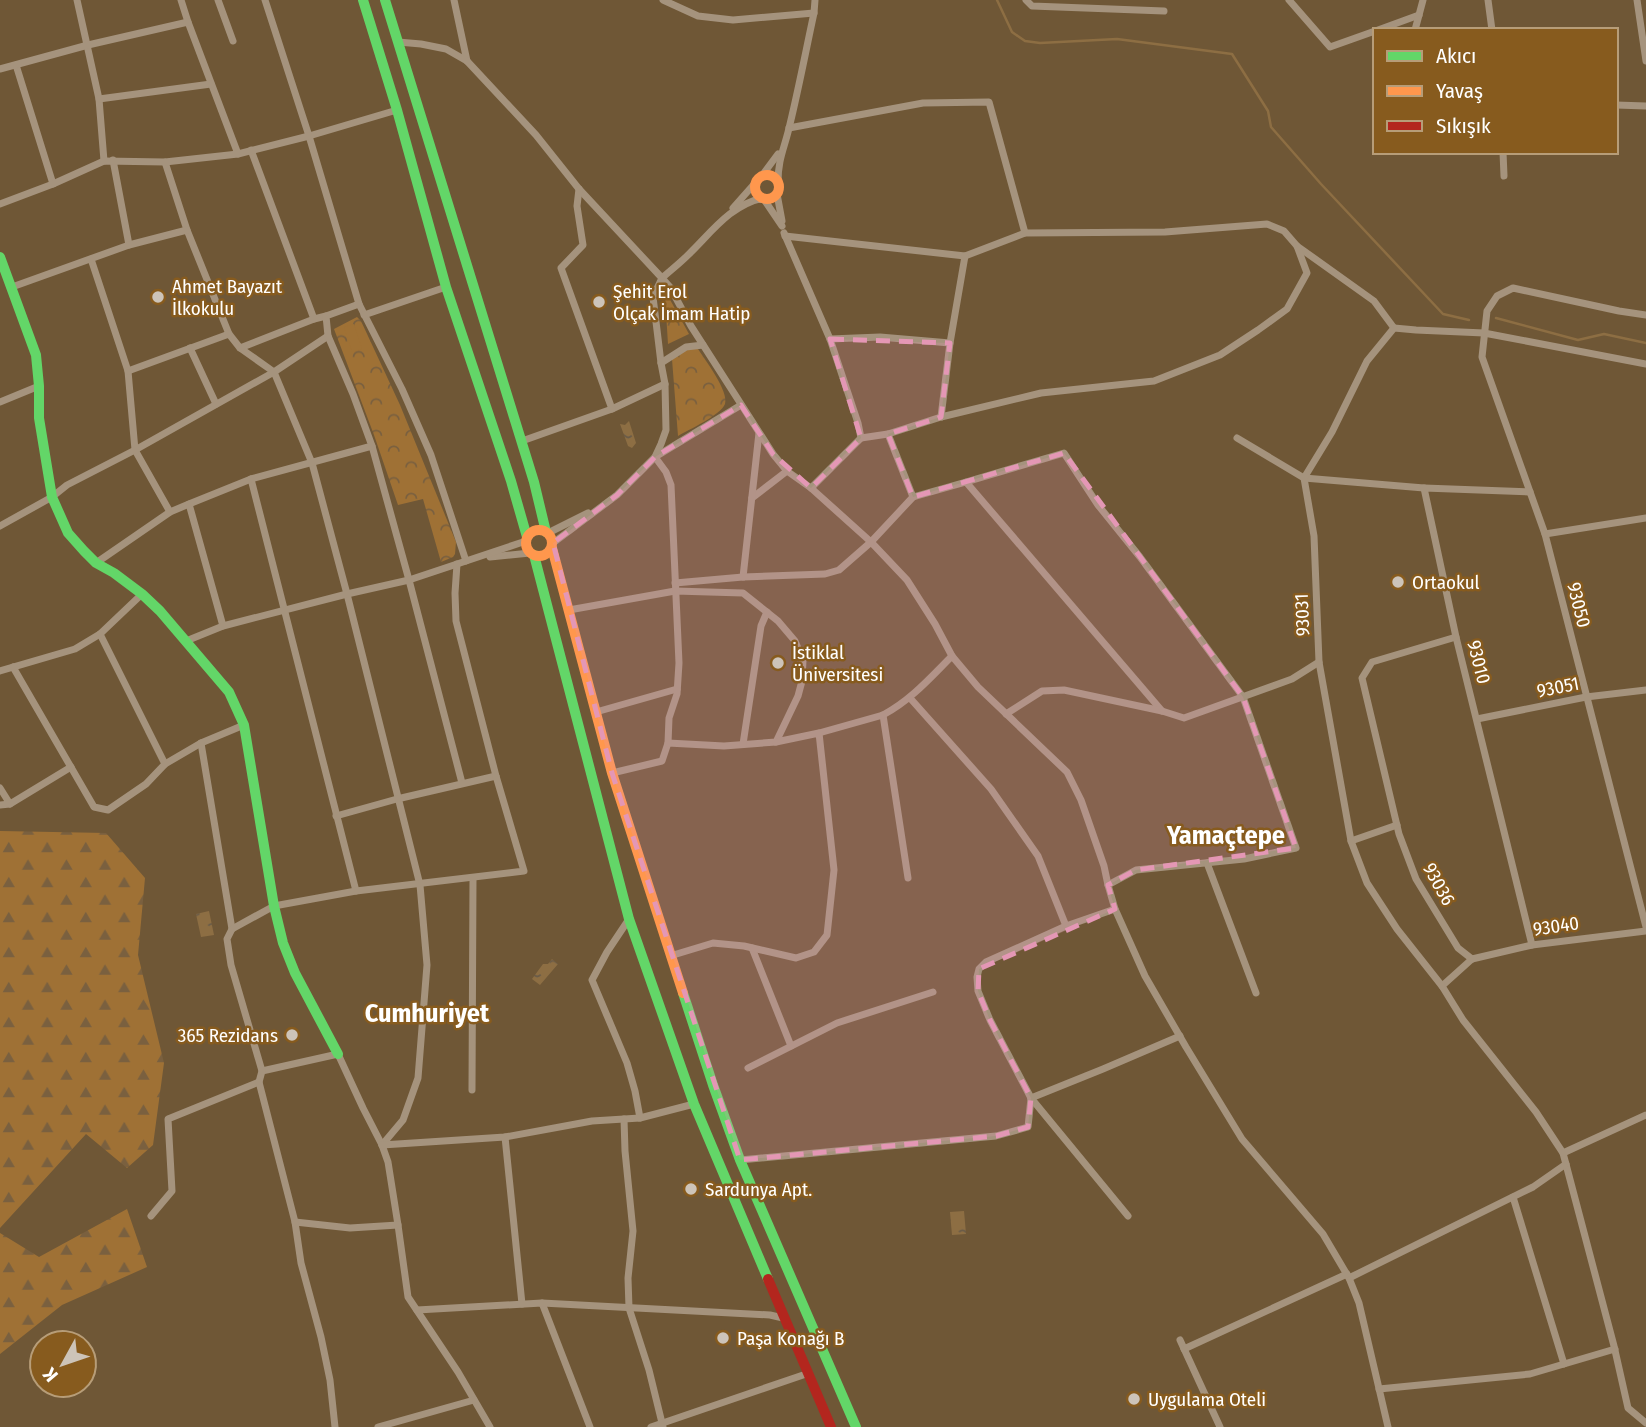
<svg xmlns="http://www.w3.org/2000/svg" width="1646" height="1427" viewBox="0 0 1646 1427" font-family="'Fira Sans Condensed',sans-serif">
<defs>
<pattern id="forest-firs" width="22" height="20" patternUnits="userSpaceOnUse" patternTransform="scale(1.75)"><rect width="22" height="20" fill="#9f7135"/><path d="M5 1l3.5 6h-7zM16 11l3.5 6h-7z" fill="#7a603f"/></pattern>
<pattern id="park-crowns" width="20" height="18" patternUnits="userSpaceOnUse" patternTransform="scale(1.75)"><rect width="20" height="18" fill="#9f7135"/><path d="M2 6a3 3 0 1 1 6 0M12 15a3 3 0 1 1 6 0" fill="none" stroke="#7a603f"/></pattern>
<pattern id="water-ripples" width="26" height="14" patternUnits="userSpaceOnUse" patternTransform="scale(1.75)"><rect width="26" height="14" fill="#8d6e43"/><path d="M2 4q2-2 4 0t4 0M15 11q2-2 4 0t4 0" fill="none" stroke="#695b48"/></pattern>
</defs>
<rect width="100%" height="100%" fill="#6f5736"/>
<!-- forest -->
<g fill="url(#forest-firs)">
<polygon points="0,831 106,833 145,878 138,955 164,1063 153,1145 127,1168 86,1134 0,1228"/>
<polygon points="127,1209 147,1267 62,1305 0,1354 0,1233 39,1257"/>
</g>
<!-- park -->
<g fill="url(#park-crowns)">
<polygon points="668,296 689,334 668,344 665,297"/>
<polygon points="357,317 361,321 400,405 456,542 455,554 453,557 441,562 423,499 398,505 374,435 334,329"/>
<path d="M 693,348 L 698,349 C 705,360 729,391 725,404 C 721,415 688,430 678,436 L 672,359 L 679,353 Z"/>
</g>
<!-- pitch -->
<polygon fill="#9f7135" points="354,324 362,349 352,352 344,327"/>
<!-- water -->
<g fill="url(#water-ripples)">
<polygon points="629,421 636,443 632,448 628,446 620,424 625,425"/>
<polygon points="209,911 214,935 201,937 196,914"/>
<polygon points="552,959 558,964 540,985 532,979 543,964 548,964"/>
<polygon points="964,1211 966,1234 952,1235 950,1212"/>
</g>
<g fill="none" stroke-linecap="round" stroke-linejoin="round">
<!-- stream -->
<g stroke="#8d6e43" stroke-width="2.5">
<polyline points="997,0 1012,32 1025,41 1040,43 1117,39 1232,54 1268,111 1271,127 1321,184 1443,314 1469,320"/>
<polyline points="1496,318 1578,340 1604,334 1646,343"/>
</g>
<!-- street -->
<g stroke="#a5937d" stroke-width="7">
<polyline points="77,0 99,99 104,161"/>
<polyline points="181,0 188,22 238,154"/>
<polyline points="218,0 233,41"/>
<polyline points="265,0 309,136 359,304 402,389 431,455 466,561"/>
<polyline points="454,0 467,61"/>
<polyline points="663,0 698,16 733,20 814,13"/>
<polyline points="1026,0 1032,6 1164,11"/>
<polyline points="1289,0 1330,47 1375,31"/>
<polyline points="1488,0 1492,30"/>
<polyline points="1637,0 1646,61"/>
<polyline points="1378,30 1419,15"/>
<polyline points="1415,30 1423,0"/>
<polyline points="398,42 421,44 446,49 467,61 536,135 579,189 662,278 653,297 661,363 665,384 666,430 661,444 655,457 617,495 553,543"/>
<polyline points="16,65 53,184"/>
<polyline points="0,69 88,45 188,22"/>
<polyline points="99,99 211,84"/>
<polyline points="1616,105 1646,106"/>
<polyline points="789,128 923,103 989,102 1025,233"/>
<polyline points="251,150 314,319"/>
<polyline points="1503,152 1504,176"/>
<polyline points="113,160 129,245"/>
<polyline points="165,162 187,230 229,334 240,348 274,372 312,463 347,594 420,885 427,965 418,1078 403,1120 382,1145"/>
<polyline points="761,177 778,154"/>
<path d="M 778,182 C 778,158 785,147 790,124 C 799,87 806,50 814,13 L 815,0"/>
<polyline points="777,194 782,221"/>
<polyline points="0,204 53,184 104,161 165,162 238,154 309,136 397,110"/>
<polyline points="733,208 756,182"/>
<path d="M 782,226 L 763,198 C 730,205 711,233 688,255 C 680,263 671,270 662,278 L 670,287 L 691,326 L 773,454 L 787,471 L 811,488 L 871,542 L 907,580 L 935,624 L 952,656 L 978,687 L 1067,772 L 1081,800 L 1104,866 L 1108,885 L 1115,909 L 1145,976 L 1186,1047 L 1242,1139 L 1323,1234 L 1349,1278 L 1359,1303 L 1388,1427"/>
<polyline points="784,233 830,339 858,423 861,438"/>
<polyline points="785,236 965,256 1025,233 1165,232 1267,224 1284,231 1297,246 1374,301 1394,328"/>
<polyline points="91,259 128,371 135,450 170,512"/>
<polyline points="12,287 129,245 187,230"/>
<polyline points="364,315 446,287"/>
<polyline points="1646,315 1619,311 1513,288 1497,296 1487,311 1482,357 1545,534 1646,927"/>
<polyline points="830,339 880,337 950,343"/>
<polyline points="190,348 216,404"/>
<polyline points="240,348 314,319 326,316"/>
<polyline points="661,363 686,347 703,345"/>
<polyline points="128,371 229,334"/>
<polyline points="0,402 39,386"/>
<polyline points="612,409 665,384"/>
<polyline points="941,417 950,343 965,256"/>
<polyline points="1237,438 1304,478 1424,488"/>
<polyline points="522,441 612,409 561,268 583,245 577,206 579,189"/>
<polyline points="372,446 409,580 462,783"/>
<polyline points="251,479 356,891"/>
<polyline points="966,482 1064,453 1098,505 1140,557 1243,697 1296,848 1244,859 1136,870 1108,885"/>
<polyline points="811,488 861,438 888,434 941,417 1041,393 1154,381 1220,355 1258,330 1287,309 1307,273 1297,246"/>
<polyline points="1530,492 1424,488 1456,637 1532,945"/>
<polyline points="913,497 966,482 1162,711"/>
<polyline points="752,498 787,471"/>
<polyline points="189,504 223,626"/>
<polyline points="0,526 52,497 67,485 135,450 274,372 328,336"/>
<polyline points="548,533 588,513"/>
<polyline points="1545,534 1646,518"/>
<polyline points="490,557 530,553"/>
<polyline points="96,563 170,512 189,504 251,479 372,446 353,394 328,336 326,316 359,304"/>
<polyline points="743,577 759,433"/>
<polyline points="675,583 743,577 825,574 839,570 871,542 913,497 888,434"/>
<polyline points="569,610 675,591 743,593 778,621 795,641 803,660 802,681 798,696 776,742 724,746 668,743 662,761 612,773"/>
<polyline points="100,634 165,764"/>
<polyline points="1456,637 1372,662 1362,678 1399,834 1416,879 1458,948 1472,959"/>
<polyline points="186,641 223,626 347,594 409,580 526,541"/>
<polyline points="13,667 94,807 108,810 146,784 165,764 201,743 244,725"/>
<polyline points="0,671 75,649 100,634 142,594"/>
<polyline points="910,698 991,789 1038,856 1066,926"/>
<polyline points="596,712 677,689"/>
<polyline points="1006,714 1042,691 1064,690 1162,711 1184,718 1292,679 1319,662"/>
<polyline points="883,715 908,878"/>
<polyline points="1477,719 1586,697 1646,690"/>
<path d="M 819,733 L 883,715 C 911,700 930,678 952,656"/>
<polyline points="201,743 232,929"/>
<polyline points="668,743 669,718 677,694 679,663 671,485 666,472 655,457 741,405"/>
<polyline points="743,744 761,626 767,612"/>
<polyline points="0,788 10,804"/>
<polyline points="0,805 10,804 71,767"/>
<polyline points="336,816 397,799 496,776"/>
<polyline points="1351,841 1397,825"/>
<polyline points="1207,863 1256,993"/>
<polyline points="1115,909 1066,926 986,962 979,969 977,977 978,991 990,1020 1031,1098 1128,1216"/>
<polyline points="629,919 607,952 592,980 627,1063 635,1091 640,1118"/>
<polyline points="1646,931 1532,945 1472,959 1442,986 1463,1020 1536,1112 1563,1153 1614,1346 1628,1408 1646,1423"/>
<polyline points="752,948 791,1046"/>
<polyline points="670,956 713,943 744,946 796,958 814,952 827,935 834,870 819,733 776,742"/>
<polyline points="1442,986 1397,929 1367,883 1351,841 1319,662 1314,536 1304,478 1332,432 1367,361 1394,328 1416,330 1484,333 1646,364"/>
<polyline points="748,1068 837,1023 933,992"/>
<polyline points="262,1071 338,1054 363,1108 382,1145 388,1162 398,1225 408,1297 458,1372 490,1427"/>
<polyline points="472,1090 473,878"/>
<polyline points="1031,1098 1103,1069 1180,1036"/>
<polyline points="624,1119 625,1151 633,1231 628,1278 629,1308 649,1370 663,1427"/>
<polyline points="505,1137 522,1304"/>
<polyline points="382,1145 505,1137 592,1121 640,1118 694,1104"/>
<polyline points="1563,1153 1646,1115"/>
<polyline points="740,1160 996,1136 1028,1127 1031,1098"/>
<polyline points="1513,1197 1564,1364"/>
<polyline points="151,1216 172,1191 168,1119 259,1082"/>
<polyline points="295,1222 350,1228 398,1225"/>
<polyline points="1349,1278 1533,1187 1566,1164"/>
<polyline points="542,1303 590,1427"/>
<polyline points="417,1310 542,1303 770,1315 783,1318"/>
<polyline points="1180,1340 1220,1427"/>
<polyline points="1184,1349 1347,1274"/>
<polyline points="1379,1389 1530,1374 1615,1349"/>
<polyline points="335,1427 330,1380 321,1337 301,1263 295,1222 259,1082 262,1071 231,965 227,939 232,929 274,906 356,891 524,871 496,776 456,621 455,593 457,564"/>
<polyline points="378,1427 474,1400"/>
<polyline points="651,1427 809,1373"/>
</g>
<!-- fast -->
<g stroke="#63d668" stroke-width="10">
<polyline points="363,0 397,110 446,287 511,481 527,537"/>
<polyline points="385,0 534,482 546,532"/>
<polyline points="0,257 36,355 39,386 39,418 52,497 68,533 84,551 96,563 114,573 142,594 160,611 229,692 244,725 274,906 283,943 295,973 338,1054"/>
<polyline points="534,555 629,919 694,1104 768,1279"/>
<polyline points="683,993 713,1085 740,1160 856,1427"/>
</g>
<!-- slow -->
<g stroke="#ff974d" stroke-width="10">
<circle cx="767" cy="187" r="12"/>
<circle cx="539" cy="543" r="13"/>
<polyline points="552,548 612,773 683,993"/>
</g>
<!-- jam -->
<polyline stroke="#b3261e" stroke-width="10" points="768,1279 831,1427"/>
</g>
<!-- marked area -->
<path fill="#e497b5" fill-opacity="0.2" stroke="#e497b5" stroke-width="5" stroke-dasharray="14 9" stroke-linejoin="round" d="M 830,339 L 950,343 L 941,417 L 888,434 L 913,497 L 1064,453 L 1243,697 L 1296,848 L 1136,870 L 1108,885 L 1115,909 L 979,969 L 978,991 L 990,1020 L 1031,1098 L 1028,1127 L 996,1136 L 740,1160 L 612,773 L 553,543 L 617,495 L 655,457 L 741,405 L 773,454 L 811,488 L 861,438 Z"/>
<!-- markers -->
<g fill="#cdc4b9" stroke="#875b1e" stroke-width="2.5">
<circle cx="158" cy="297" r="7"/>
<circle cx="599" cy="302" r="7"/>
<circle cx="1398" cy="582" r="7"/>
<circle cx="778" cy="663" r="7"/>
<circle cx="292" cy="1035" r="7"/>
<circle cx="691" cy="1189" r="7"/>
<circle cx="723" cy="1338" r="7"/>
<circle cx="1134" cy="1399" r="7"/>
</g>
<g text-anchor="middle" dominant-baseline="central" stroke-width="5" stroke-linejoin="round" paint-order="stroke">
<!-- poi labels -->
<g font-size="19" fill="#fff" stroke="#875b1e" text-anchor="start">
<text x="172" y="286">Ahmet Bayazıt<tspan x="172" dy="22">İlkokulu</tspan></text>
<text x="613" y="291">Şehit Erol<tspan x="613" dy="22">Olçak İmam Hatip</tspan></text>
<text x="1412" y="582">Ortaokul</text>
<text x="792" y="652">İstiklal<tspan x="792" dy="22">Üniversitesi</tspan></text>
<text x="278" y="1035" text-anchor="end">365 Rezidans</text>
<text x="705" y="1189">Sardunya Apt.</text>
<text x="737" y="1338">Paşa Konağı B</text>
<text x="1148" y="1399">Uygulama Oteli</text>
</g>
<!-- street labels -->
<g font-size="19" fill="#fff" stroke="#875b1e">
<text transform="translate(1579 605) rotate(76)">93050</text>
<text transform="translate(1302 615) rotate(-92)">93031</text>
<text transform="translate(1479 662) rotate(76)">93010</text>
<text transform="translate(1558 687) rotate(-11)">93051</text>
<text transform="translate(1439 884) rotate(61)">93036</text>
<text transform="translate(1556 926) rotate(-8)">93040</text>
</g>
<!-- district labels -->
<g font-size="26" font-weight="bold" fill="#fff" stroke="#875b1e">
<text x="1226" y="835">Yamaçtepe</text>
<text x="427" y="1013">Cumhuriyet</text>
</g>
</g>
<!-- legend -->
<rect x="1373" y="28" width="245" height="126" fill="#875b1e" stroke="#b79d78" stroke-width="2"/>
<rect x="1387" y="51" width="35" height="10" fill="#63d668" stroke="#b79d78" stroke-width="2"/>
<text x="1436" y="63" font-size="21" fill="#ffffff">Akıcı</text>
<rect x="1387" y="86" width="35" height="10" fill="#ff974d" stroke="#b79d78" stroke-width="2"/>
<text x="1436" y="98" font-size="21" fill="#ffffff">Yavaş</text>
<rect x="1387" y="121" width="35" height="10" fill="#b3261e" stroke="#b79d78" stroke-width="2"/>
<text x="1436" y="133" font-size="21" fill="#ffffff">Sıkışık</text>
<!-- north arrow -->
<g transform="translate(63 1364) rotate(230)"><circle r="33" fill="#875b1e" stroke="#b79d78" stroke-width="2"/>
<path d="M0-5L12 26L0 18L-12 26Z" fill="#cdc4b9"/>
<text y="-10" font-size="19" font-weight="bold" text-anchor="middle" fill="#ffffff">K</text>
</g>
</svg>
